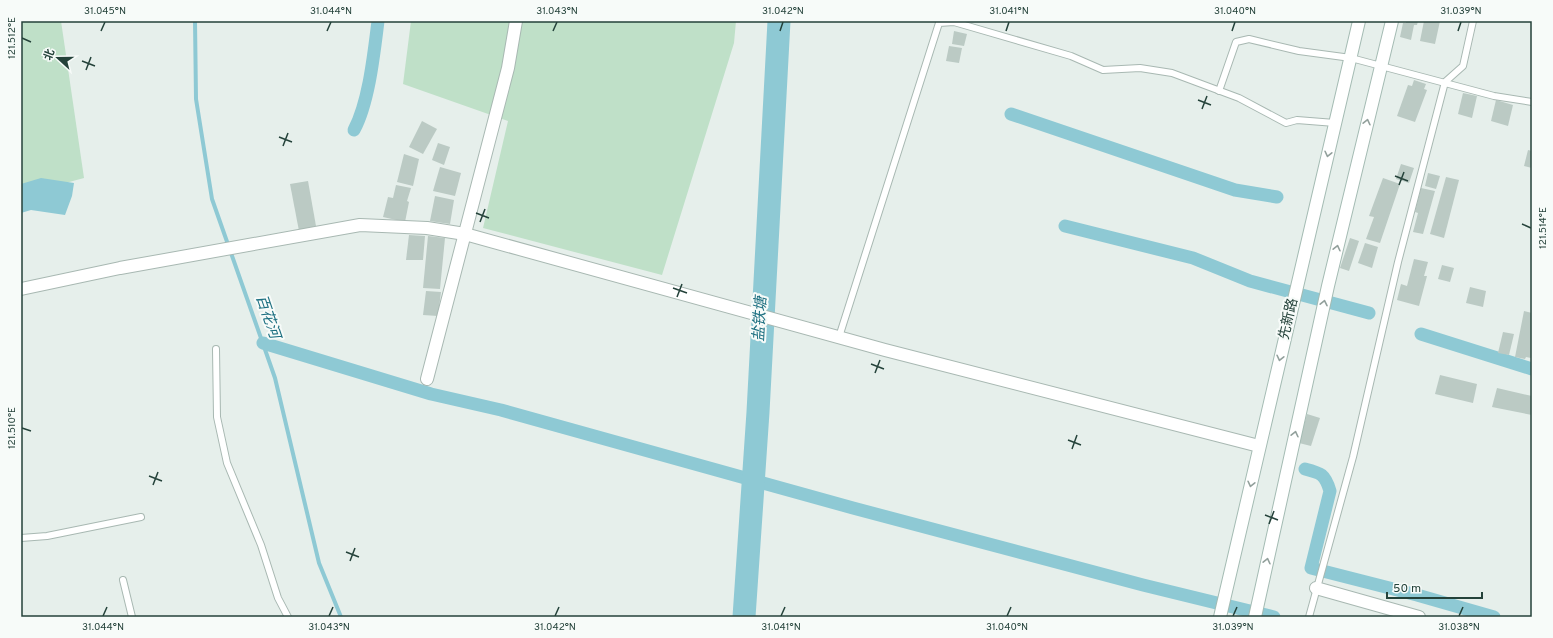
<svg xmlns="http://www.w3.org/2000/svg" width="1553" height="638" viewBox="0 0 1553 638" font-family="Overpass,'Noto Sans SC',sans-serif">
<rect width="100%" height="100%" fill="#e6efeb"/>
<!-- green -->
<g fill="#bfe0c8">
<polygon points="21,21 61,21 84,178 21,195"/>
<polygon points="411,21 736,21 734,43 662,275 483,228 508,121 403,84"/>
</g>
<!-- water -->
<polygon fill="#8ec9d4" points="41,178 74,183 72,196 65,215 31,210 21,213 21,184"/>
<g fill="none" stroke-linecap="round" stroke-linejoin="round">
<!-- stream -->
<polyline stroke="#8ec9d4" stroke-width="4" points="195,21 196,99 212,199 275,378 319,563 341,617"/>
<!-- canal -->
<g stroke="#8ec9d4" stroke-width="13">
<polyline points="1011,114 1235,190 1277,197"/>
<path d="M 354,130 C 369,102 374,53 378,21"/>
<polyline points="1065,226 1193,258 1250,281 1369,313"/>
<polyline points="1421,334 1532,369"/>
<polyline points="263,343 431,394 501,410 853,508 1143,585 1274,617"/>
<path d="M 1305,469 C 1321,473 1325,474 1330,491 L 1311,568 L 1417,595 L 1494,617"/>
</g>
<!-- river -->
<polyline stroke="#8ec9d4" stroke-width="23" points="744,617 758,412 779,21"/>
</g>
<!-- building -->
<g fill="#bbcac4">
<polygon points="1406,21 1418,21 1417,25 1414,25 1411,40 1400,37 1403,23 1406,23"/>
<polygon points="1424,21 1440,21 1435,44 1420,41"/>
<polygon points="954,31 967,34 964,46 952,44"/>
<polygon points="949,46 962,48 959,63 946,61"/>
<polygon points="1414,80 1426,84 1424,89 1427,90 1415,122 1397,116 1408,85 1412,86"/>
<polygon points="1463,93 1477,96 1472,118 1458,114"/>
<polygon points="1496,100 1513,105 1508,126 1491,121"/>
<polygon points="422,121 437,129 423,154 409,147"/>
<polygon points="438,143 450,147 444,165 432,160"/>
<polygon points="1528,150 1532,151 1532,168 1524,166"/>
<polygon points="404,154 419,159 413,186 397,182"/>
<polygon points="1401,164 1414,168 1409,183 1396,179"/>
<polygon points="440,167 461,173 455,196 433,191"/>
<polygon points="1428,173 1440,176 1436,189 1425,186"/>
<polygon points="1446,177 1459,180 1444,238 1430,234"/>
<polygon points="1383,178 1400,184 1380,243 1366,239 1374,217 1369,216"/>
<polygon points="308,181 316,226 299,231 290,184"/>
<polygon points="396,185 411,188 407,201 409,202 405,222 383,217 388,197 393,198"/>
<polygon points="1421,188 1435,191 1423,234 1413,232 1418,213 1415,212"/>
<polygon points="435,196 454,200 450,224 430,221"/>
<polygon points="409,235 425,236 423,260 406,260"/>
<polygon points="428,236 445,238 440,289 423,288"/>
<polygon points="1350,238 1359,241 1349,271 1340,268"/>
<polygon points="1365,243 1378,247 1372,268 1358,263"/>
<polygon points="1414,259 1428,262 1424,276 1427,276 1419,306 1397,300 1401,284 1407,286"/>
<polygon points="1442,265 1454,268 1450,282 1438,279"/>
<polygon points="1470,287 1486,291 1483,307 1466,303"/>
<polygon points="426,291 441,292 438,316 423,315"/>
<polygon points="1524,311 1532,313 1532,355 1531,358 1526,357 1525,359 1515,357"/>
<polygon points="1503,332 1514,334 1509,355 1498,353"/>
<polygon points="1440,375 1477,384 1473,403 1435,394"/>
<polygon points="1497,388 1532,396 1532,415 1492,407"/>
<polygon points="1307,414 1320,418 1311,446 1299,443"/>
</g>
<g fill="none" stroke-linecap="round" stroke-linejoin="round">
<defs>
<g id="service">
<polyline points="1219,91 1236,42 1249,39 1299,51 1351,58 1494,96 1532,102"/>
<polyline points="839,337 939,23 954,22 1071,56 1103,70 1140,68 1172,73 1239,98 1286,123 1297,120 1335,123"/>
<polyline points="216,349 217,417 227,463 261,545 278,598 288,617"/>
<polyline points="21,538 47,536 141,517"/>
<polyline points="123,580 132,617"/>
<polyline points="1309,617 1353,457 1398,262 1445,82 1463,66 1473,21"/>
</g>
<g id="minor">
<polyline points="21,289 120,268 360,225 427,228 465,234 885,350 1259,446"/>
<polyline points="427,379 508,68 516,21"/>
<polyline points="1316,588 1419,617"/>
</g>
<g id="secondary">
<polyline points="1220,617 1359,21"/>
<polyline points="1255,617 1328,286 1392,21"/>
</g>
</defs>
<!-- service casing -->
<use href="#service" stroke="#a8b8b2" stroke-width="8"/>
<!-- minor casing -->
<use href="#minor" stroke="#a8b8b2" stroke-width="14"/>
<!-- secondary casing -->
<use href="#secondary" stroke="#a4bbb3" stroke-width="14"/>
<!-- service -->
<use href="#service" stroke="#fff" stroke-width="6"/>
<!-- minor -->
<use href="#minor" stroke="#fff" stroke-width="12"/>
<!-- secondary -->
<use href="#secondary" stroke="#fff" stroke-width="12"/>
</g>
<!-- one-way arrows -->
<defs><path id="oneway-chevron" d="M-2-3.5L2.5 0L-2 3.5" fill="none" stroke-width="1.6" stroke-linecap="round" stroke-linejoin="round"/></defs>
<g stroke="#92a09c">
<use href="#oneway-chevron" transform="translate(1367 122) rotate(-77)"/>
<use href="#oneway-chevron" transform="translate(1328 154) rotate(103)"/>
<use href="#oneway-chevron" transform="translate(1337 248) rotate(-77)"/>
<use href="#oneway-chevron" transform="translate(1324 303) rotate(-78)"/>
<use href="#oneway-chevron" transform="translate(1280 358) rotate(103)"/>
<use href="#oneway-chevron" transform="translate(1295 434) rotate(-77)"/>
<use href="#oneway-chevron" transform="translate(1251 484) rotate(103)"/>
<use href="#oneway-chevron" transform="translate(1267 561) rotate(-77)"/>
</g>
<!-- ticks -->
<path fill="none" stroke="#24423a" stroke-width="1.5" d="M 101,31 L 105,22M 327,31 L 331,22M 553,31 L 557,22M 780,31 L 783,22M 1006,31 L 1009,22M 1232,31 L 1235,22M 1458,31 L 1461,22M 22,38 L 31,42M 82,61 L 95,66M 86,70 L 91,57M 1198,100 L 1211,105M 1202,109 L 1207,96M 279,137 L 292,142M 283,146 L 288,133M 1395,176 L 1408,181M 1399,185 L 1404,172M 476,213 L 489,218M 480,222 L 485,209M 1522,224 L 1531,228M 673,288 L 687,293M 677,297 L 682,284M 871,364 L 884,369M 875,373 L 880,360M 22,428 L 31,431M 1068,440 L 1081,445M 1072,449 L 1077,435M 149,476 L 162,481M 153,485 L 158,472M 1265,515 L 1278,520M 1269,524 L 1274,511M 346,552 L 359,557M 350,561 L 355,548M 103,616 L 107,607M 329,616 L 333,607M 555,616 L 559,607M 781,616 L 785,607M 1007,616 L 1011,607M 1233,616 L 1237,607M 1459,616 L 1463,607"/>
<g text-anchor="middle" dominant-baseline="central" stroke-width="4" stroke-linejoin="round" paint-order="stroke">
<!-- street labels -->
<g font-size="14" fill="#24423a" stroke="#f7fbf9">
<text transform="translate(1289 319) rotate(-77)">先新路</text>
</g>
<!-- water labels -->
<g font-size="15" font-style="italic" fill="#1c6f80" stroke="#f7fbf9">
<text transform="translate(267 317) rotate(71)">百花河</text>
<text transform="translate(761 319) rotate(-87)">盐铁塘</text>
</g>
</g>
<!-- border -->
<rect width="1553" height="638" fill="none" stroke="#f7fbf9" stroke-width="44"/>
<!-- north arrow -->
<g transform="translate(58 58) rotate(291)" stroke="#f7fbf9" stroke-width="3" paint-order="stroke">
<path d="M0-3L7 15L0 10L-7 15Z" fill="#24423a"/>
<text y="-6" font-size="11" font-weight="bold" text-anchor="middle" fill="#24423a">北</text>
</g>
<!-- scale -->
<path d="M1387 592v6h95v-6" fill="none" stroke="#24423a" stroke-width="2"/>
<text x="1393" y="592" font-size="12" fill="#24423a" stroke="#f7fbf9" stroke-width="3" paint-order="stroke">50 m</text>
<rect x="22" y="22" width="1509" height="594" fill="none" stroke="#24423a" stroke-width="1.5"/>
<g font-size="10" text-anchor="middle" fill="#24423a">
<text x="105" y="14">31.045°N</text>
<text x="331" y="14">31.044°N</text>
<text x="557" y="14">31.043°N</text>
<text x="783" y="14">31.042°N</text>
<text x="1009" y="14">31.041°N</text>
<text x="1235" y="14">31.040°N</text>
<text x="1461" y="14">31.039°N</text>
<text transform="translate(11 38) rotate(-90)" y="4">121.512°E</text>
<text transform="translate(1542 228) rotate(-90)" y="4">121.514°E</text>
<text transform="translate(11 428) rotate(-90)" y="4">121.510°E</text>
<text x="103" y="630">31.044°N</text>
<text x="329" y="630">31.043°N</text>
<text x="555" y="630">31.042°N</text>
<text x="781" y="630">31.041°N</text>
<text x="1007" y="630">31.040°N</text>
<text x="1233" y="630">31.039°N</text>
<text x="1459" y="630">31.038°N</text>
</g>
</svg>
